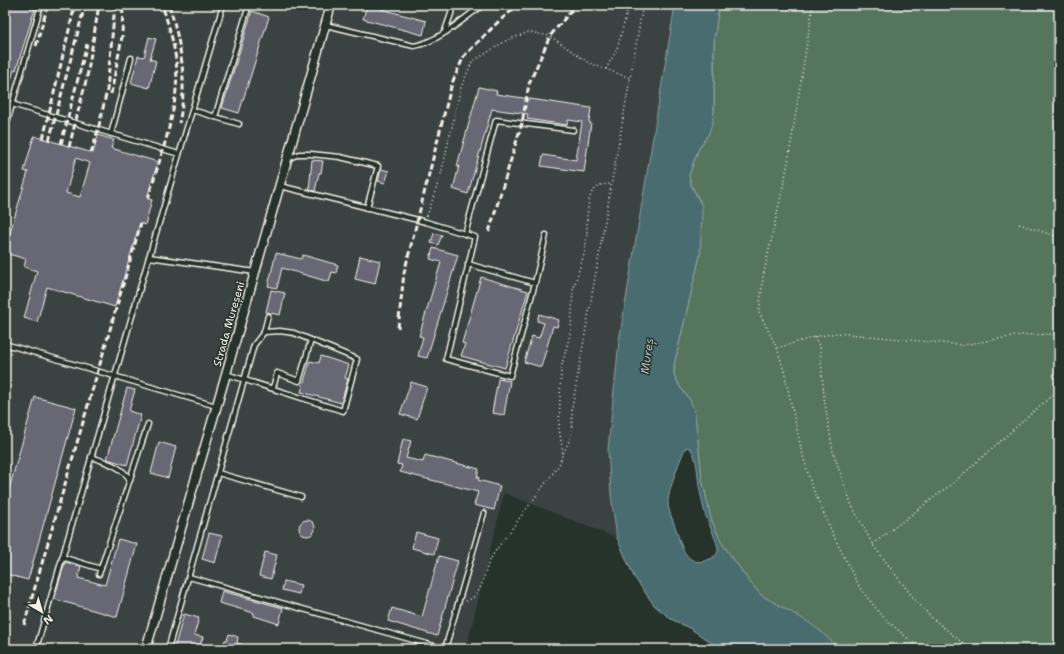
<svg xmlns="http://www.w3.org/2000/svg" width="1064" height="654" viewBox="0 0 1064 654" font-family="'Shantell Sans',sans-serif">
<rect width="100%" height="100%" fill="#26332d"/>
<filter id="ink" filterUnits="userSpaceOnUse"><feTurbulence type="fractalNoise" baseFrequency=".025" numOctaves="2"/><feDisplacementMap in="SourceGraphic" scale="8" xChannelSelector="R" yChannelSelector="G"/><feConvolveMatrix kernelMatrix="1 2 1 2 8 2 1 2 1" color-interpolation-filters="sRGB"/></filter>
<g filter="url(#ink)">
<!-- built -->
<polygon fill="#3a4343" points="5,5 675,5 619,341 608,449 611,495 617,538 504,493 466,649 5,649"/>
<!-- green -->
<polygon fill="#57755d" stroke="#a6b3a2" points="719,5 1059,5 1059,649 840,649 819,630 761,595 748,580 721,542 711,519 702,479 696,423 690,400 680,387 674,375 674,365 700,255 700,201 691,185 689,175 698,150 709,133 714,111 714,41"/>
<!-- water -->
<path fill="#496c70" stroke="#8da1a0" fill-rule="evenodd" d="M 675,5 L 719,5 L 714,41 L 714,111 L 713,120 L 709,133 L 698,150 L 689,175 L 691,185 L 702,206 L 702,215 L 700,255 L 674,365 L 674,375 L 680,387 L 690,400 L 694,410 L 696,423 L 702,479 L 711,519 L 721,542 L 748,580 L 761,595 L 805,620 L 819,630 L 840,649 L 724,649 L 715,645 L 691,629 L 671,619 L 654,605 L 634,577 L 617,538 L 611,495 L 608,449 L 619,341 ZM 686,447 L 690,448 C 698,459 697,473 699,486 C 701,494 702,502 704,510 C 706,519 719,544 718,550 C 718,554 714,557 710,559 C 686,570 681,545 676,529 C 673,520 668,511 668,502 C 668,492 681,456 686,447 Z"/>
<!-- building -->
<g fill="#676875" stroke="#f4f1e8" fill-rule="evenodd">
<polygon points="5,5 36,5 16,70 14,70 7,93 5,92"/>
<polygon points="367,5 382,5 381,9 426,21 423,35 363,19"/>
<polygon points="252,11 269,17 239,113 222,108"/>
<polygon points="149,37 156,39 150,59 156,61 149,88 131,83 138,56 144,57"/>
<polygon points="479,87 497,91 496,94 591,108 589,122 591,123 584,172 541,166 543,155 576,160 582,122 568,120 567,125 527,119 528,114 492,109 468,194 453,189 459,166 457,166"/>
<path d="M 98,135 L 114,140 L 111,148 L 158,162 L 147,198 L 152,200 L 145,225 L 140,223 L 115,307 L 47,287 L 37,322 L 24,318 L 37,271 L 24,267 L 26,259 L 5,253 L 5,249 L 28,172 L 24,171 L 34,136 L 93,153 ZM 76,158 L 90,163 L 80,197 L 66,193 Z"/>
<polygon points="312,160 323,161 321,173 319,173 315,191 309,190"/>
<polygon points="381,169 389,171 385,183 378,181"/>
<polygon points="434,233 442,235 438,245 431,243"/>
<polygon points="433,248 458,255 427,358 418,356 423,337 419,336 441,262 430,259"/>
<polygon points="276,253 301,259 303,255 338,265 336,273 332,272 329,282 282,268 277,288 268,286"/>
<polygon points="360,256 380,261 375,284 355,279"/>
<polygon points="481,277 528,291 505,368 461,356 465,344 462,343"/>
<polygon points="271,290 285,293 280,315 266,312"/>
<polygon points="539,314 559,320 557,327 553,326 541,367 524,362 532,336 539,338 544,323 537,321"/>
<polygon points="321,356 349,365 345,378 348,379 341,403 301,392 310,361 319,363"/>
<polygon points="498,379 510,381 504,415 492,413"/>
<polygon points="411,382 427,387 417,419 400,414"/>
<polygon points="127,388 135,390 129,411 141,415 127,465 107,459"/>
<polygon points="35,397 76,408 28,580 5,574 5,503"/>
<polygon points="403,439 411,441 406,458 423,462 425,455 479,469 477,477 479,477 478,480 500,486 494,510 474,505 478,492 400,472 402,465 397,464"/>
<polygon points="159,442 176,447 168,478 151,473"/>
<circle cx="307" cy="528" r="8"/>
<polygon points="416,532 438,538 434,554 412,548"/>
<polygon points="209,533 222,536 215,563 202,559"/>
<polygon points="118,539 137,544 117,617 54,599 65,562 81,566 78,578 105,585"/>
<polygon points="265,552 277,555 271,579 259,576"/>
<polygon points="439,556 458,561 437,636 388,621 392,608 422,617"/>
<polygon points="284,581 301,585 299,594 282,590"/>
<polygon points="222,591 283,608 279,624 254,616 254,613 219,603"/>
<polygon points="184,614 199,618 194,635 203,637 199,648 190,646 189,649 174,649"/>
<polygon points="229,634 238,637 237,643 250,647 250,649 223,649 225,640 227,640"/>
</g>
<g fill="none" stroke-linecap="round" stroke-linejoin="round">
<defs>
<g id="service">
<polyline points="275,5 276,5"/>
<path d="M 326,25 L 414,46 C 439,42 462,19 483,5"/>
<polyline points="445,31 454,5"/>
<polyline points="5,102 179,154"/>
<polyline points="192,110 239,124"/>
<polyline points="215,117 249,5"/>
<polyline points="5,129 41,5"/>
<polyline points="111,134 131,58"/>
<polyline points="287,159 299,154 311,154 340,157 378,166 367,208"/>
<polyline points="280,186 426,222 475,237 446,359 510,376 535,283 546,235"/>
<polyline points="465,234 496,120 573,130"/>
<polyline points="149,257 255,272"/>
<polyline points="468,264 535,283"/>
<polyline points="5,344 216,406"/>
<polyline points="226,374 343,411 357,359 294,333 280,331 264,332"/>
<polyline points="273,388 277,373 299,381 311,340"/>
<path d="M 91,457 C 105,462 122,466 130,480"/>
<polyline points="218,473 301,497"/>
<polyline points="62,557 101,569"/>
<polyline points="99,574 148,424"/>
<polyline points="189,577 445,649"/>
<polyline points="36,649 149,257 223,5"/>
<polyline points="168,649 254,345 264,332 268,316"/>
<polyline points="445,649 484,513"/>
</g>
<polyline id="minor" points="146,649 226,374 331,5"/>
</defs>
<!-- service casing -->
<use href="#service" stroke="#f4f1e8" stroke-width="7"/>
<!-- minor casing -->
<use href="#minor" stroke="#f4f1e8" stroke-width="11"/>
<!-- path -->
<g stroke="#f4f1e8" stroke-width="1.5" stroke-dasharray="1 3" stroke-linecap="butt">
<polyline points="813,5 787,168 763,277 759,312 777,348 784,371 801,448 811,484 836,541 860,588 882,616 920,649"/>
<polyline points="606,69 617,49 629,5"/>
<polyline points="427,216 441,174 461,87 472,62 507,40 529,32 550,36 589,63 630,78"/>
<polyline points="1019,224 1059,237"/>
<polyline points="814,337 820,347 824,398 833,452 852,506 873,545 915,600 932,618 970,649"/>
<polyline points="777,348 814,337 837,333 963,345 1021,335 1059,334"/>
<path d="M 563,453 C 573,437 572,426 572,408 L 643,5"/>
<polyline points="873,544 953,483 1059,389"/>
<path d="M 466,601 C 482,596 483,578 488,564 C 490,559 493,555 496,550 L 559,465 L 563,453 L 559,428 L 561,368 L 571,331 L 573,290 L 585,251 L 587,233 L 587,216 L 589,200 L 592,192 L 600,185 L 611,184"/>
</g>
<!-- service -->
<use href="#service" stroke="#26332d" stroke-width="4"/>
<!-- minor -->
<use href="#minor" stroke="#26332d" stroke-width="8"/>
<!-- rail -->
<g stroke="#f4f1e8" stroke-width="3" stroke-dasharray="6 3" stroke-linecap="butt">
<path d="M 169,5 C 181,43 188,83 179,123"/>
<polyline points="36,46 48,5"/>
<polyline points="111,94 122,37 123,5"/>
<polyline points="43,139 75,5"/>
<polyline points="49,141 85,5"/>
<polyline points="61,144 87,44"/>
<polyline points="69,147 87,77 99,5"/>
<polyline points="91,153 98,130 107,90 115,5"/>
<path d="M 148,199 C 160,156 181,105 176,61 C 174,42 168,23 162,5"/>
<polyline points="489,232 522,123 529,84 550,36 576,5"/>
<polyline points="398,328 404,273 452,83 464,56 497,23 518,5"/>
<polyline points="24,625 141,223"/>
</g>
</g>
</g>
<g text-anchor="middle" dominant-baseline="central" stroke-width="3" stroke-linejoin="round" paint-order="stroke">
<!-- street labels -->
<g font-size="11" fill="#f4f1e8" stroke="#26332d">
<text transform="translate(229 324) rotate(-74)">Strada Mureșeni</text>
</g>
<!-- water labels -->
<g font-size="12" font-style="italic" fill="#b0bcb8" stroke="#26332d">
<text transform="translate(647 356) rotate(-82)">Mureș</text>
</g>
</g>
<!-- margin -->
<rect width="1064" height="654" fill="none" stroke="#26332d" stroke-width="20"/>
<rect x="10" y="10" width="1044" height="634" fill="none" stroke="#f4f1e8" stroke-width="1.5" filter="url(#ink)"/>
<!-- north arrow -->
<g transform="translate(42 612) rotate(142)" stroke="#26332d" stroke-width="3" paint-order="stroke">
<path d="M0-3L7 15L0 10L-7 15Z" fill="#f4f1e8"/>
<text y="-6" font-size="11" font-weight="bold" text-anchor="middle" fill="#f4f1e8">N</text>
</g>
</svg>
